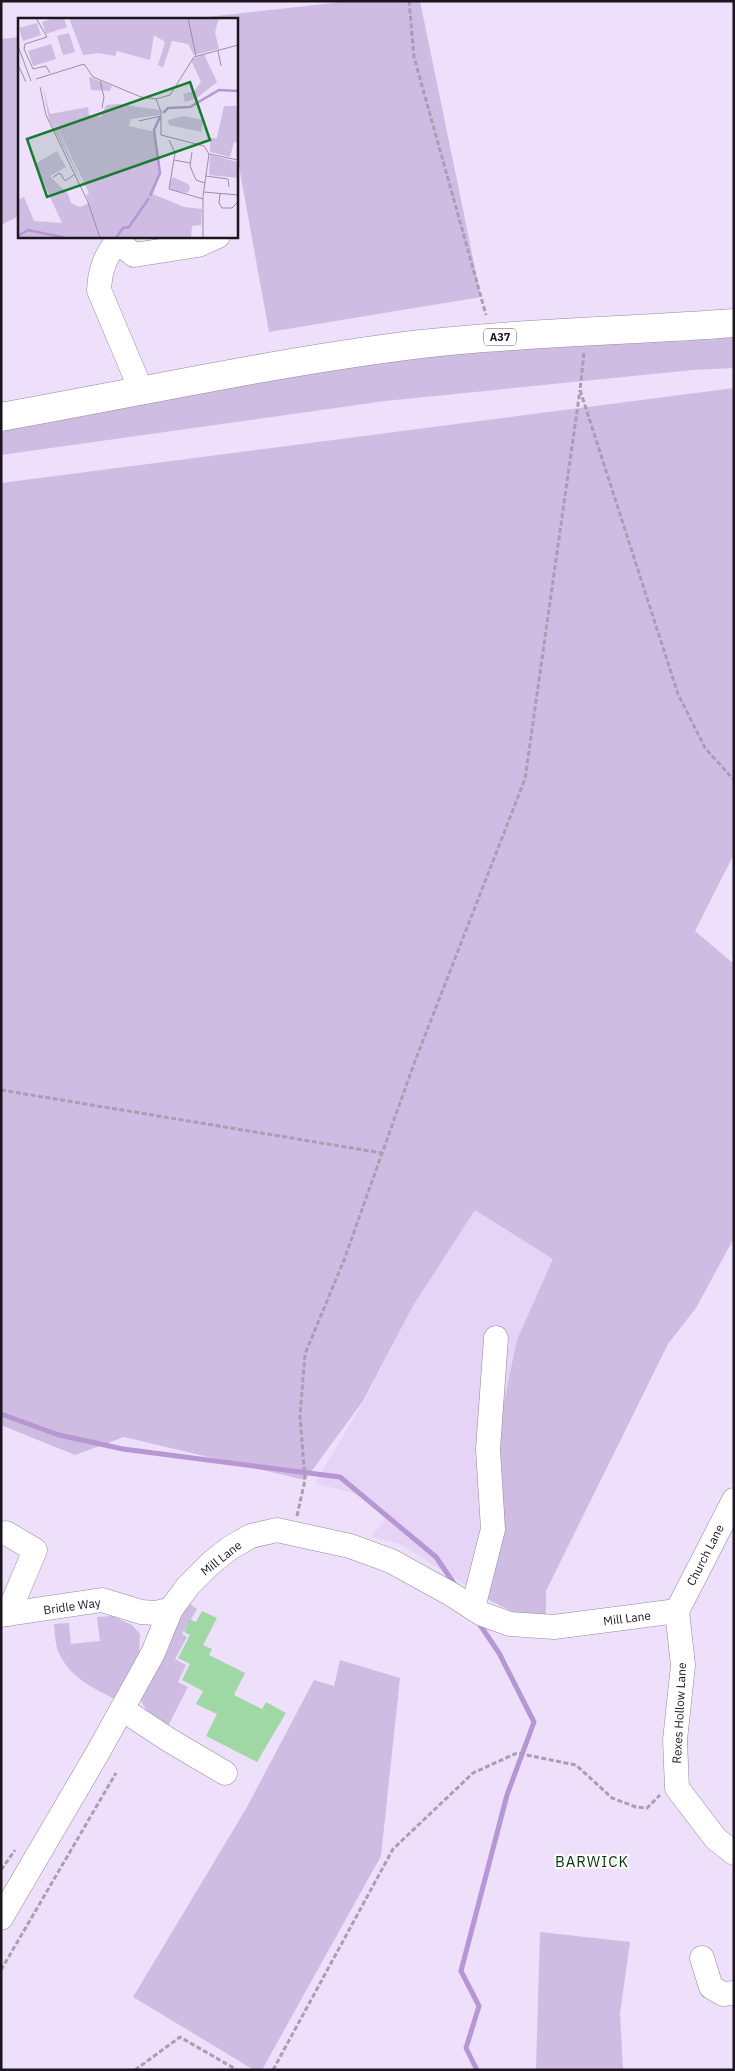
<svg xmlns="http://www.w3.org/2000/svg" width="735" height="2071" viewBox="0 0 735 2071" font-family="'IBM Plex Sans',sans-serif">
<rect width="100%" height="100%" fill="#eee0fb"/>
<!-- built -->
<polygon fill="#e5d4f6" points="474,1209 556,1251 485,1598 400,1544 371,1537 388,1516 368,1497 315,1483 368,1394 414,1304"/>
<!-- green -->
<g fill="#cfbce2">
<polygon points="351,1 420,1 481,297 269,332 236,150 236,19 190,19"/>
<polygon points="19,37 19,216 1,225 1,39"/>
<polygon points="734,331 734,368 693,370 385,401 1,455 1,425 402,357"/>
<polygon points="734,388 734,854 695,931 734,964 734,1238 696,1308 668,1344 546,1591 546,1617 517,1614 485,1598 497,1435 517,1340 553,1259 475,1210 414,1304 363,1401 305,1480 124,1437 75,1455 1,1425 1,483"/>
<path d="M 189,1603 L 197,1609 L 182,1634 L 187,1637 L 175,1659 L 186,1665 L 178,1682 L 188,1687 L 167,1728 C 153,1718 144,1711 139,1695 Z"/>
<path d="M 112,1616 L 132,1625 L 140,1634 L 139,1655 L 119,1701 C 95,1689 69,1678 58,1651 C 55,1643 55,1632 54,1624 L 69,1623 L 71,1644 L 100,1641 L 97,1617 Z"/>
<polygon points="340,1660 400,1678 381,1856 262,2070 254,2070 133,1997 247,1807 314,1680 334,1686"/>
<polygon points="540,1932 630,1942 620,2013 623,2070 536,2070"/>
</g>
<g fill="none" stroke-linecap="round" stroke-linejoin="round">
<!-- stream -->
<g stroke="#b697d3" stroke-width="5">
<polyline points="1,1414 59,1435 123,1449 340,1477 436,1557 455,1585"/>
<polyline points="477,2070 466,2048 479,2006 461,1971 507,1795 534,1722 499,1653 478,1622"/>
</g>
</g>
<!-- building -->
<polygon fill="#a0d8a5" points="202,1611 217,1618 203,1645 212,1649 209,1655 245,1673 234,1695 262,1709 266,1702 286,1713 257,1762 206,1736 217,1714 196,1704 203,1691 182,1680 190,1664 178,1658 190,1635 184,1632 190,1619 196,1622"/>
<g fill="none" stroke-linecap="round" stroke-linejoin="round">
<defs>
<g id="minor">
<path d="M 141,390 L 99,290 C 100,270 105,257 117,241 L 134,255 L 198,245 L 218,236"/>
<polyline points="6,1533 35,1550 8,1614"/>
<polyline points="473,1608 493,1529 488,1449 496,1338"/>
<polyline points="677,1611 683,1665 675,1740 677,1788 716,1839 734,1853"/>
<polyline points="677,1611 734,1500"/>
<polyline points="1,1615 102,1600 141,1612 156,1613 171,1609"/>
<polyline points="122,1709 169,1740 225,1773"/>
<polyline points="1,1918 97,1754 153,1653 171,1609 188,1586 211,1563 230,1548 251,1536 277,1530 350,1546 391,1561 451,1594 482,1614 510,1624 554,1627 677,1611"/>
<polyline points="702,1958 711,1987 723,1994 734,1993"/>
</g>
<path id="highway" d="M 1,417 C 141,392 280,361 421,344 C 525,332 630,331 734,323"/>
</defs>
<!-- minor casing -->
<use href="#minor" stroke="#9488a0" stroke-width="25"/>
<!-- highway casing -->
<use href="#highway" stroke="#9488a0" stroke-width="29"/>
<!-- path -->
<g stroke="#a99eb3" stroke-width="3" stroke-dasharray="5 2.5" stroke-linecap="butt">
<polyline points="409,1 414,57 486,315"/>
<polyline points="584,353 580,390 678,694 705,748 734,780"/>
<polyline points="1,1090 382,1153"/>
<polyline points="297,1516 305,1480 300,1416 305,1354 344,1260 415,1061 525,779 580,390"/>
<polyline points="1,1870 15,1850"/>
<polyline points="1,1970 116,1773"/>
<polyline points="135,2070 180,2037 237,2070"/>
<polyline points="273,2070 393,1849 473,1773 517,1753 576,1765 612,1798 636,1807 647,1808 660,1795"/>
</g>
<!-- minor -->
<use href="#minor" stroke="#fff" stroke-width="24"/>
<!-- highway -->
<use href="#highway" stroke="#fff" stroke-width="28"/>
</g>
<g text-anchor="middle" dominant-baseline="central" stroke-width="4" stroke-linejoin="round" paint-order="stroke">
<!-- shield labels -->
<rect fill="#fff" stroke="#5f5b62" stroke-width="1" x="484" y="328.5" width="32" height="17" rx="4"/>
<g font-size="11" font-weight="bold" fill="#1a151e">
<text x="500" y="337">A37</text>
</g>
<!-- street labels -->
<g font-size="12" fill="#1a151e" stroke="#fff">
<text transform="translate(705 1555) rotate(-63)">Church Lane</text>
<text transform="translate(221 1558) rotate(-38)">Mill Lane</text>
<text transform="translate(72 1606) rotate(-8)">Bridle Way</text>
<text transform="translate(627 1618) rotate(-7)">Mill Lane</text>
<text transform="translate(679 1713) rotate(-87)">Rexes Hollow Lane</text>
</g>
<!-- quarter labels -->
<g font-size="15" letter-spacing="1" fill="#053510" stroke="#fff">
<text x="592" y="1861">BARWICK</text>
</g>
</g>
<!-- overview -->
<g transform="translate(18 18)">
<rect width="220" height="220" fill="#eee0fb"/>
<path d="M 36,0 L 46,0 L 49,9 L 28,16 L 24,4 ZM 51,0 L 201,0 L 197,14 L 201,31 L 176,37 L 170,26 L 154,23 L 145,50 L 140,47 L 147,24 L 136,17 L 132,42 L 99,33 L 97,38 L 81,35 L 65,37 ZM 19,5 L 23,17 L 5,23 L 1,10 ZM 51,15 L 57,34 L 45,37 L 39,18 ZM 33,26 L 38,41 L 15,48 L 10,33 ZM 186,36 L 199,64 L 179,80 L 167,84 L 165,76 L 176,73 L 183,64 L 173,42 ZM 71,59 L 94,68 L 92,73 L 73,72 ZM 25,68 L 32,96 L 70,89 L 71,97 L 83,99 L 88,87 L 100,86 L 142,92 L 142,97 L 113,101 L 111,108 L 137,114 L 143,154 L 135,176 L 166,189 L 184,191 L 183,207 L 174,208 L 173,220 L 0,220 L 1,181 L 6,179 L 16,203 L 44,205 L 17,146 L 39,133 L 48,149 L 32,158 L 50,176 L 53,185 L 62,189 L 71,185 L 68,177 L 71,175 L 34,99 L 67,172 L 31,102 ZM 206,88 L 220,88 L 220,125 L 216,124 L 212,139 L 192,134 L 192,120 L 199,120 ZM 165,98 L 185,102 L 183,114 L 151,107 L 150,102 ZM 192,137 L 220,144 L 220,160 L 191,157 ZM 155,159 L 170,166 L 172,170 L 170,175 L 153,172 L 151,167 Z" fill="#cfbce2"/>
<path fill="none" stroke="#b697d3" stroke-width="2.5" d="M 145,95 L 150,90 L 172,89 L 201,72 L 220,73M 132,178 L 142,155 L 136,112 L 142,99M 0,218 L 10,212 L 48,220M 98,220 L 105,210 L 111,209 L 131,180"/>
<path fill="none" stroke="#998fa3" stroke-width="1" d="M 18,0 L 29,19 L 7,26 L 6,31 L 15,51 L 28,48 L 32,55M 170,0 L 178,38M 0,28 L 13,63M 200,33 L 203,48M 1,49 L 8,64M 18,61 L 66,46 L 75,59 L 123,79 L 138,81 L 152,77 L 176,39 L 220,27M 82,63 L 86,79 L 84,90M 22,69 L 28,97 L 70,184 L 82,220M 138,81 L 143,94 L 143,117 L 186,128 L 191,136M 121,103 L 143,98M 151,122 L 157,135 L 151,171 L 185,181M 174,134 L 172,148 L 178,162 L 187,165M 191,136 L 220,142M 156,142 L 172,145M 188,158 L 210,161 L 211,169M 35,159 L 42,155 L 47,163 L 56,157M 186,174 L 220,177M 202,175 L 201,185 L 204,190 L 214,190 L 220,184M 185,220 L 185,178 L 191,136"/>
<path fill="#167c30" fill-opacity="0.15" stroke="#167c30" stroke-width="2.5" d="M 172,64 L 192,122 L 29,179 L 9,121 Z"/>
<rect width="220" height="220" fill="none" stroke="#1a151e" stroke-width="2.5"/>
</g>
<!-- border -->
<rect width="735" height="2071" fill="none" stroke="#1a151e" stroke-width="5"/>
</svg>
